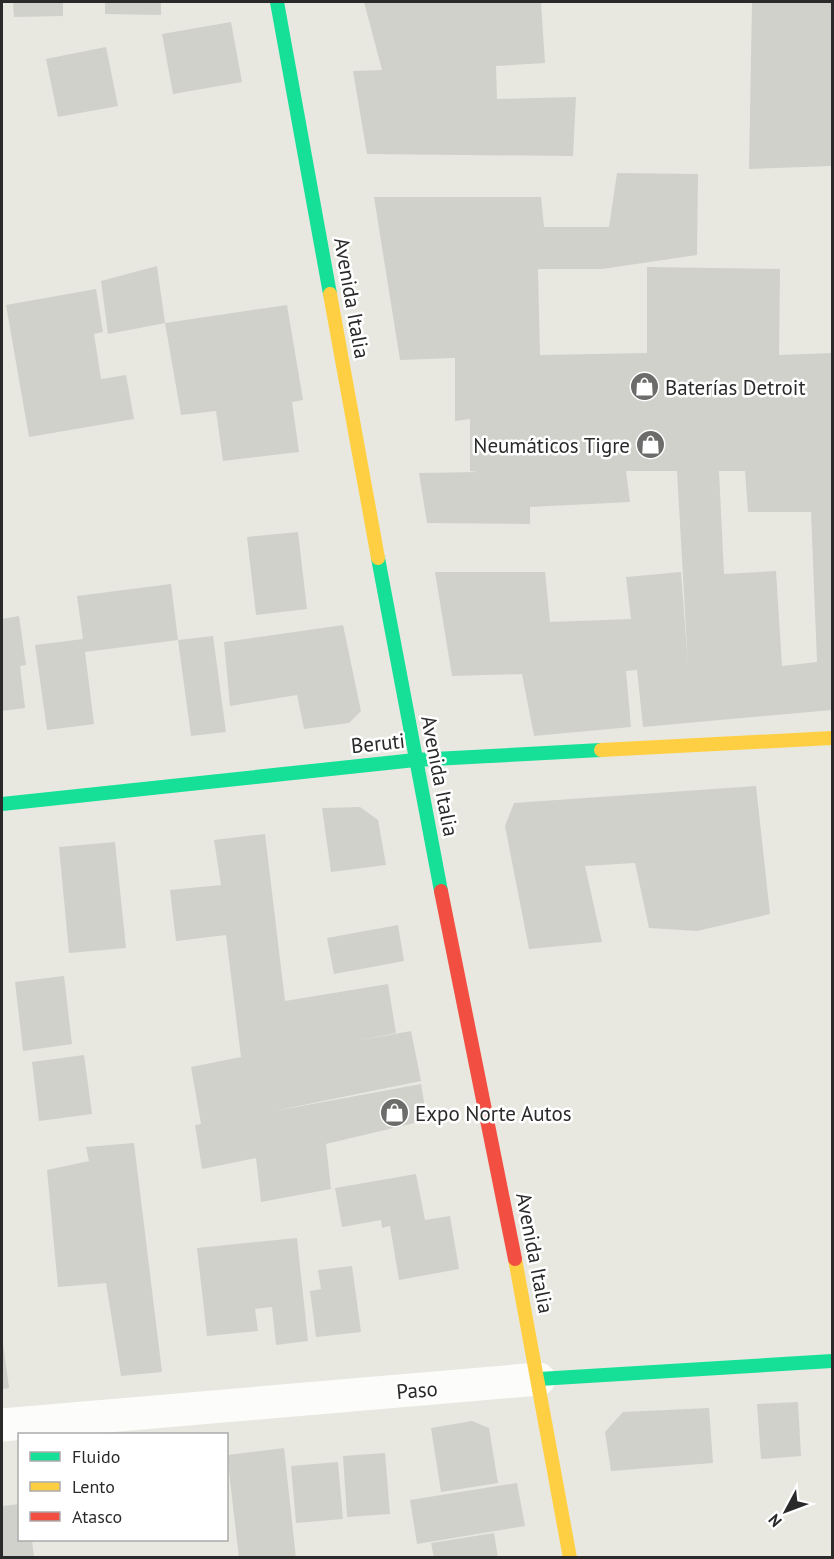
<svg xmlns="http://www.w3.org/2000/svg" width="834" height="1559" viewBox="0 0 834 1559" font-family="'PT Sans',sans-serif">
<rect width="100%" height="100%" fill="#e8e8e0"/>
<!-- building -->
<g fill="#d1d1cb" fill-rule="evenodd">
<polygon points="13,2 63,2 63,16 14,17"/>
<polygon points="105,2 161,2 161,15 105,14"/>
<polygon points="364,2 541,2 545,63 496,66 497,99 576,97 573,156 367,154 353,71 382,70"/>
<polygon points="752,2 832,2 832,166 749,169"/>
<polygon points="231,22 242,82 173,94 162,34"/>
<polygon points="106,47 118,106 58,117 46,59"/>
<path d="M 617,173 L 698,174 L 697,255 L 602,269 L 538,269 L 540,355 L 647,353 L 647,267 L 780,269 L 779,355 L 832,353 L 832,710 L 643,727 L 637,670 L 626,671 L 631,727 L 534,736 L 522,674 L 452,676 L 435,572 L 545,572 L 550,622 L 631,619 L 626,577 L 681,572 L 688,665 L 677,471 L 626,471 L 630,502 L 530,507 L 530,524 L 427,523 L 419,473 L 478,472 L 470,471 L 470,419 L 455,421 L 455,358 L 400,360 L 374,197 L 541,197 L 544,227 L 609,227 ZM 719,471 L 745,471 L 748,512 L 811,512 L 817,662 L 782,666 L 776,571 L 724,574 Z"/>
<polygon points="157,266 165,323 287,305 303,400 292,402 299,452 223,461 216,411 181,415 165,323 108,334 101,281"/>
<polygon points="96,289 103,332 94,334 101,379 126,375 134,419 29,437 6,305"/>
<polygon points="298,532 307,609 256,615 247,537"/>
<polygon points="171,584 178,640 213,636 226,732 191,736 178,640 85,652 94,724 47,730 35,645 83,639 77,596"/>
<polygon points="19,616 26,665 20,666 25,708 2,711 2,619"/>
<polygon points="343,625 361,711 349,723 304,729 297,695 230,706 224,642"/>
<polygon points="756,786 770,914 697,931 649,928 635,863 585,866 602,942 529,949 505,826 514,803"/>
<polygon points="360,807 378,820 386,865 331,872 322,808"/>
<polygon points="265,834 285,1001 388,984 396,1033 355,1041 411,1031 421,1081 274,1111 421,1084 427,1120 326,1144 331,1189 261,1202 256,1158 202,1169 195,1125 201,1124 191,1067 241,1057 226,935 176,941 170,890 221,885 214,840"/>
<polygon points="115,842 126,948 69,953 59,847"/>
<polygon points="398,925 404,961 334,974 327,938"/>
<polygon points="64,976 72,1044 23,1051 15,982"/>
<polygon points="84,1055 92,1114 39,1121 32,1062"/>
<polygon points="134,1143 162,1372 121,1376 106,1283 58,1287 47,1170 89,1161 86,1147"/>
<polygon points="416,1174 425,1220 450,1216 459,1269 399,1280 390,1226 382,1228 381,1220 342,1227 335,1188"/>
<polygon points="297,1238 308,1341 276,1345 272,1307 255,1309 258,1331 207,1336 197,1248"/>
<polygon points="352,1266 361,1332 316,1337 310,1291 321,1289 318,1270"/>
<polygon points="2,1336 9,1388 2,1389"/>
<polygon points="798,1402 801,1456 761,1459 757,1404"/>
<polygon points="709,1408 713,1463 611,1471 605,1432 623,1412"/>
<polygon points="472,1421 489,1428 498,1483 441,1492 431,1428"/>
<polygon points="284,1448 296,1558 239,1558 227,1455"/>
<polygon points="385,1453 390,1514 347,1517 343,1456"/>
<polygon points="338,1462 343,1519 296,1523 291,1466"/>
<polygon points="517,1483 525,1526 417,1544 410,1500"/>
<polygon points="20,1504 20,1540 32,1540 34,1558 2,1558 2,1506"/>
<polygon points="494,1533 498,1558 434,1558 431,1543"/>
</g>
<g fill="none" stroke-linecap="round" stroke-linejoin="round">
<!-- street -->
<polyline stroke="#fcfcfa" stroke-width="33" points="2,1425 539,1379"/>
<!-- fast -->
<g stroke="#16e098" stroke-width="14">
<polyline points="277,2 330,294"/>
<polyline points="378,558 441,891"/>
<polyline points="2,804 415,760 601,750"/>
<polyline points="539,1379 832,1361"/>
</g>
<!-- slow -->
<g stroke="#ffcf43" stroke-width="14">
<polyline points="330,294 378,558"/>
<polyline points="601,750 832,738"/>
<polyline points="515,1259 570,1558"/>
</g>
<!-- jam -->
<polyline stroke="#f24e42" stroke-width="14" points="441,891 515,1259"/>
</g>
<!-- icons -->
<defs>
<symbol id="shop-disc" viewBox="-11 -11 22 22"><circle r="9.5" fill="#6c6c6a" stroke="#fff"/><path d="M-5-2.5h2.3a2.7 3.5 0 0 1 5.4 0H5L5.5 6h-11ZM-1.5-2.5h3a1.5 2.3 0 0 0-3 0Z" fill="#fff"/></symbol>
</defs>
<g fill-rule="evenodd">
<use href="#shop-disc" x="628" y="370" width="33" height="33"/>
<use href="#shop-disc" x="634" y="428" width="33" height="33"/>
<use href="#shop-disc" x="378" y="1096" width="33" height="33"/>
</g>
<g text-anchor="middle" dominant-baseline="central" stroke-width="5" stroke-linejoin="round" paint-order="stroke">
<!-- street labels -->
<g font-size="21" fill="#2a2a2a" stroke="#fff">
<text transform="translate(352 298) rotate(80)">Avenida Italia</text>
<text transform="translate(378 743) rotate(-6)">Beruti</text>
<text transform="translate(440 776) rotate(79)">Avenida Italia</text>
<text transform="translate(535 1253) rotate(79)">Avenida Italia</text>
<text transform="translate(417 1390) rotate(-5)">Paso</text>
</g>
<!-- poi labels -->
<g font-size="21" fill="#2a2a2a" stroke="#fff" text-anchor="start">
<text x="665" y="387">Baterías Detroit</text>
<text x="630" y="445" text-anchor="end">Neumáticos Tigre</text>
<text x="415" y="1113">Expo Norte Autos</text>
</g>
</g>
<!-- border -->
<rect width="834" height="1559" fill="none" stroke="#2a2a2a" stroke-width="6"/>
<!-- legend -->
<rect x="18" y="1433" width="210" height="108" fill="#ffffff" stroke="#aaaaaa" stroke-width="1.5"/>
<rect x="30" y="1452" width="30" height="9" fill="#16e098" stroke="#aaaaaa" stroke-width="1.5"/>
<text x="72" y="1463" font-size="18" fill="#2a2a2a">Fluido</text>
<rect x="30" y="1482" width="30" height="9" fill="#ffcf43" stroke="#aaaaaa" stroke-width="1.5"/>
<text x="72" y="1493" font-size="18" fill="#2a2a2a">Lento</text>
<rect x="30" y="1512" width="30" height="9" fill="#f24e42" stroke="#aaaaaa" stroke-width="1.5"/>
<text x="72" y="1523" font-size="18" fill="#2a2a2a">Atasco</text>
<!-- north arrow -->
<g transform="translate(786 1511) rotate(229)" stroke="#ffffff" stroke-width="4.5" paint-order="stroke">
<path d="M0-4.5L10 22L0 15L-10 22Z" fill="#2a2a2a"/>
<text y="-9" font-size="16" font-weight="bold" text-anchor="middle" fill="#2a2a2a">N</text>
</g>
</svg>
